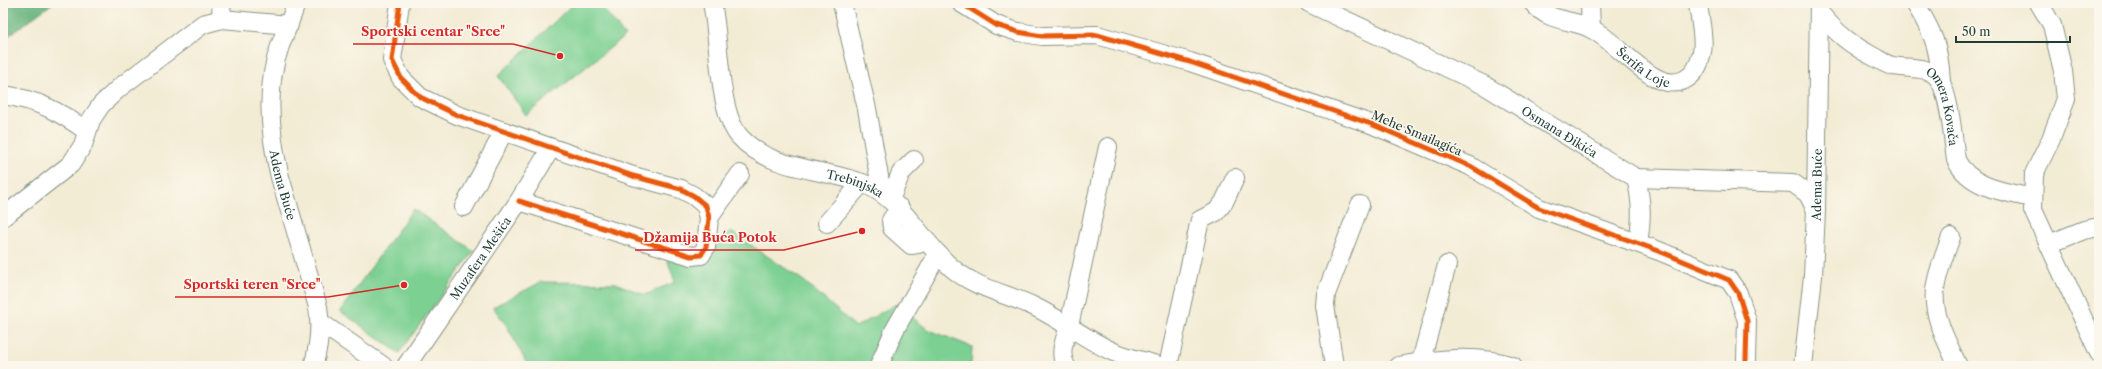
<svg xmlns="http://www.w3.org/2000/svg" width="2102" height="369" viewBox="0 0 2102 369" font-family="'Libre Caslon Text',serif">
<rect width="100%" height="100%" fill="#fbf7ec"/>
<filter id="ink" filterUnits="userSpaceOnUse"><feTurbulence type="fractalNoise" baseFrequency=".025" numOctaves="2"/><feDisplacementMap in="SourceGraphic" scale="8" xChannelSelector="R" yChannelSelector="G"/><feConvolveMatrix kernelMatrix="1 2 1 2 8 2 1 2 1" color-interpolation-filters="sRGB"/></filter>
<filter id="wash" filterUnits="userSpaceOnUse"><feTurbulence type="fractalNoise" baseFrequency=".012" numOctaves="4" result="noise"/><feDisplacementMap in="SourceGraphic" scale="16" xChannelSelector="R" yChannelSelector="G"/><feGaussianBlur stdDeviation="0.9" result="paint"/><feColorMatrix in="noise" values="0 0 0 0 0 0 0 0 0 0 0 0 0 0 0 0 0 1.4 0 .05"/><feComposite in="paint" operator="in"/></filter>
<g filter="url(#wash)">
<rect width="100%" height="100%" fill="#f3ecd5"/>
<!-- green -->
<g fill="#7cd092" stroke="#4e8663">
<polygon points="574,3 599,3 625,36 526,115 498,76"/>
<polygon points="413,209 474,251 399,353 340,311"/>
<polygon points="730,231 804,281 856,327 896,304 927,329 972,347 971,366 528,366 507,326 493,307 541,282 616,283 645,295 675,282 663,247 703,259"/>
</g>
<!-- forest -->
<polygon fill="#65b27c" stroke="#427858" points="3,3 53,3 3,40"/>
</g>
<g filter="url(#ink)">
<g fill="none" stroke-linecap="round" stroke-linejoin="round">
<defs>
<g id="minor">
<polyline points="221,3 222,19"/>
<path id="s1" d="M 296,3 C 292,18 285,32 280,46 C 265,87 270,136 280,177 L 318,307 C 321,327 319,347 313,366"/>
<polyline points="400,3 392,60 401,78 420,97 457,115 633,176 681,189 694,196 706,206 709,218 706,247 701,255 691,256 519,201"/>
<path id="s2" d="M 712,3 C 720,37 717,112 740,137 C 771,171 823,168 862,183 C 903,198 920,241 952,268 C 975,288 1008,294 1035,307 C 1062,320 1086,340 1114,352 C 1128,358 1144,361 1159,366"/>
<polyline points="842,3 867,109 882,193"/>
<polyline points="961,3 996,25 1018,32 1042,36 1097,35 1190,62 1371,124 1470,166 1539,208 1659,251 1729,280 1738,293 1747,321 1746,360"/>
<path id="s3" d="M 1309,3 L 1484,85 L 1636,178 L 1793,183 L 1808,194 L 1816,210"/>
<path id="s4" d="M 1533,3 C 1548,22 1571,19 1590,28 C 1610,38 1631,63 1651,75 C 1676,91 1697,80 1702,52 C 1705,39 1699,16 1698,3"/>
<polyline points="1590,3 1591,29"/>
<path d="M 1915,3 C 1933,33 1939,46 1941,81"/>
<polyline points="2039,3 2052,25 2063,71 2066,99 2051,139 2034,174 2033,210 2099,353"/>
<path id="s5" d="M 1819,12 C 1837,34 1851,45 1876,58 C 1881,61 1887,65 1893,66 C 1908,69 1932,65 1940,81 C 1950,98 1953,139 1956,160 C 1970,188 2005,192 2033,198"/>
<path d="M 3,95 C 38,100 58,111 87,131"/>
<path d="M 1636,178 C 1642,202 1642,219 1638,243"/>
<polyline points="890,200 901,173 914,160"/>
<polyline points="464,207 504,131"/>
<polyline points="900,208 891,220 892,228 911,245 918,244 926,239"/>
<polyline points="3,217 71,164 83,145 91,120 101,105 119,88 203,24 222,19 289,25"/>
<polyline points="709,218 740,174"/>
<polyline points="827,223 862,183"/>
<path d="M 1951,237 C 1945,254 1937,272 1935,290 C 1932,316 1948,344 1958,366"/>
<polyline points="2049,244 2084,230 2099,227"/>
<polyline points="321,323 383,366"/>
<polyline points="1421,361 1447,265"/>
<path id="s6" d="M 406,366 L 519,201 L 551,148"/>
<polyline points="879,366 894,331 938,254"/>
<path d="M 1066,366 C 1058,353 1065,340 1069,326 L 1108,147"/>
<polyline points="1168,366 1200,220 1216,212 1224,202 1235,178"/>
<polyline points="1334,366 1325,305 1326,294 1360,205"/>
<path d="M 1398,366 C 1435,359 1477,354 1513,366"/>
<path id="s7" d="M 1803,366 L 1813,276 L 1816,210 L 1819,3"/>
</g>
</defs>
<!-- minor casing -->
<use href="#minor" stroke="#899484" stroke-width="20"/>
<!-- minor -->
<use href="#minor" stroke="#fff" stroke-width="18"/>
<defs>
<g id="cycleway">
<polyline points="400,3 392,60 401,78 420,97 457,115 633,176 681,189 694,196 706,206 709,218 706,247 701,255 691,256 519,201"/>
<polyline points="961,3 996,25 1018,32 1042,36 1097,35 1190,62 1371,124 1470,166 1539,208 1659,251 1729,280 1738,293 1747,321 1746,360"/>
</g>
</defs>
<!-- cycleway casing -->
<use href="#cycleway" stroke="#fbf7ec" stroke-width="8"/>
<!-- cycleway -->
<use href="#cycleway" stroke="#e8590c" stroke-width="5"/>
</g>
</g>
<g text-anchor="middle" dominant-baseline="central" stroke-width="3.5" stroke-linejoin="round" paint-order="stroke">
<!-- street labels -->
<g font-size="12" fill="#1f3d34" stroke="#fbf7ec">
<text stroke="none"><textPath href="#s4" startOffset="130">Šerifa Loje</textPath></text>
<text stroke="none"><textPath href="#s5" startOffset="169">Omera Kovača</textPath></text>
<text stroke="none"><textPath href="#s3" startOffset="282">Osmana Đikića</textPath></text>
<text transform="translate(1417 133) rotate(23)">Mehe Smailagića</text>
<text stroke="none"><textPath href="#s1" startOffset="187">Adema Buće</textPath></text>
<text stroke="none"><textPath href="#s2" startOffset="264">Trebinjska</textPath></text>
<text stroke="none"><textPath href="#s7" startOffset="182">Adema Buće</textPath></text>
<text stroke="none"><textPath href="#s6" startOffset="131">Muzafera Mešića</textPath></text>
</g>
</g>
<!-- callouts -->
<path fill="none" stroke="#d62828" stroke-width="1.5" d="M560 56L513 44H353M862 231L784 250H635M404 285L328 297H175"/>
<g fill="#d62828" stroke="#fbf7ec" stroke-width="1.5">
<circle cx="560" cy="56" r="4"/>
<circle cx="862" cy="231" r="4"/>
<circle cx="404" cy="285" r="4"/>
</g>
<g font-size="13" text-anchor="middle" font-weight="bold" fill="#d62828" stroke="#fbf7ec" stroke-width="3.5" stroke-linejoin="round" paint-order="stroke">
<text x="433" y="36">Sportski centar "Srce"</text>
<text x="710" y="242">Džamija Buća Potok</text>
<text x="252" y="289">Sportski teren "Srce"</text>
</g>
<!-- margin -->
<rect width="2102" height="369" fill="none" stroke="#fbf7ec" stroke-width="16"/>
<!-- scale -->
<path d="M1956 36v6h114v-6" fill="none" stroke="#1f3d34" stroke-width="2"/>
<text x="1962" y="36" font-size="12" fill="#1f3d34" stroke="#fbf7ec" stroke-width="3" paint-order="stroke">50 m</text>
</svg>
